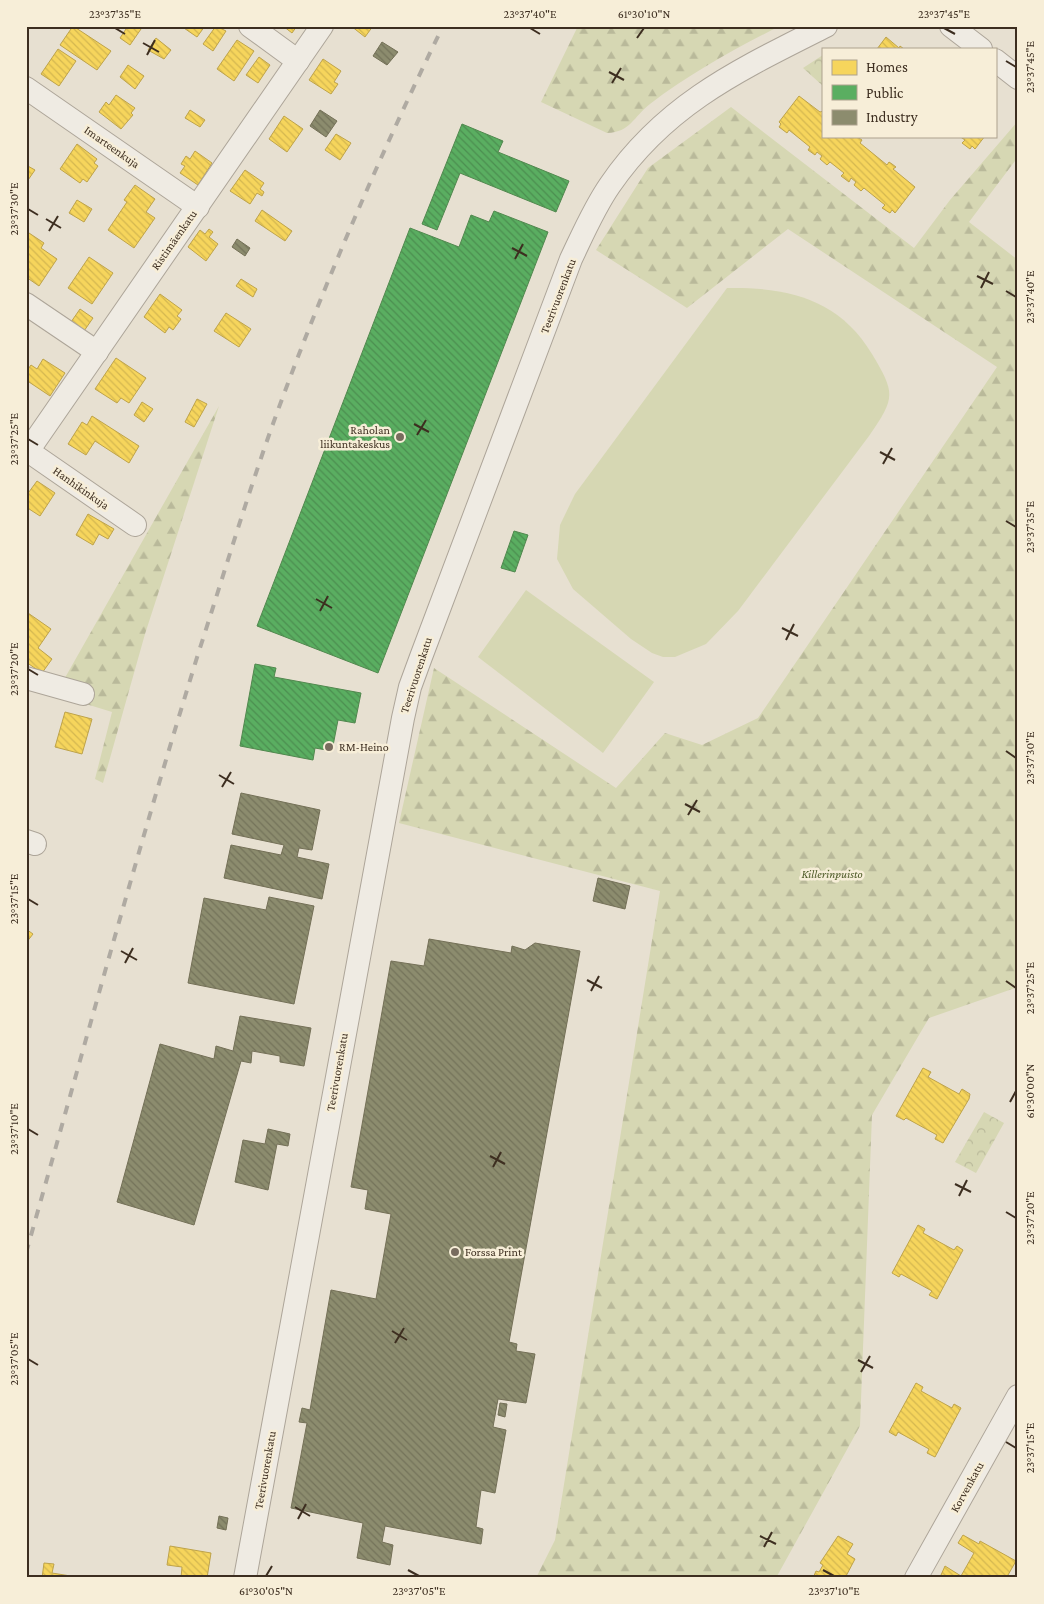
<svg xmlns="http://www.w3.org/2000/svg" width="1044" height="1604" viewBox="0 0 1044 1604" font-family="'Crimson Pro',serif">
<defs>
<pattern id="forest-firs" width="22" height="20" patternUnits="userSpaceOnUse" patternTransform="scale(1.25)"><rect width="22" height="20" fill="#d6d7b3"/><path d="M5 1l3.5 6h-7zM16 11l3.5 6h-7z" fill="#b9b99a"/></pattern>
<pattern id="park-crowns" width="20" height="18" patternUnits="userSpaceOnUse" patternTransform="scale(1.25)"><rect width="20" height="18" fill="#d6d7b3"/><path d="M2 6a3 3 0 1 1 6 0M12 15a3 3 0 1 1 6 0" fill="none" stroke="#b9b99a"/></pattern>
<pattern id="homes-back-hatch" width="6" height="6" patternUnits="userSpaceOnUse" patternTransform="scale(1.25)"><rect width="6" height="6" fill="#f6d55c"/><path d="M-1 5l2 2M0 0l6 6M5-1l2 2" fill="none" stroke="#d4b750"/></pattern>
<pattern id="public-back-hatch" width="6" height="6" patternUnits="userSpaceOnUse" patternTransform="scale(1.25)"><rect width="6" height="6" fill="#5aae61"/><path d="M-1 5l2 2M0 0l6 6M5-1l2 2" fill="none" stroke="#4c8e50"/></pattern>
<pattern id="industry-back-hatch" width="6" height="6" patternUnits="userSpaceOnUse" patternTransform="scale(1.25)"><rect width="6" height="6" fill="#8c8c6e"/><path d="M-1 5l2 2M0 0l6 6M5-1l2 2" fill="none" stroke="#74735a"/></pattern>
</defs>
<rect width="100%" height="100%" fill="#e7e0d1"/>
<!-- forest -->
<g fill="url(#forest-firs)">
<path d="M 578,26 L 780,26 C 734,49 691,73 650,104 C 633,117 631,132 607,133 L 541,102 Z"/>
<polygon points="731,107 914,248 950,200 1018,121 1018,157 969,222 1018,260 1018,987 929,1018 872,1115 860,1426 776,1578 536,1578 555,1540 660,891 399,823 434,668 616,788 665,733 702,745 758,718 997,367 788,229 687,308 596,250 648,168"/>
<polygon points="219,406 145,634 103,783 95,779 112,712 86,704 62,683"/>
</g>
<!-- park -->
<g fill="url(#park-crowns)">
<polygon points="823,55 823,86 803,68"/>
<polygon points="984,1112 1004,1123 976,1173 955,1162"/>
</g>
<!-- pitch -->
<g fill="#d6d7b3">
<path d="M 727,288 C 788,287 839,299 872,354 C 896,394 895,398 869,436 L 738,611 L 706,644 L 675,657 L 663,657 L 652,653 L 631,639 L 573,589 L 557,559 L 560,525 L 575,494 Z"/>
<polygon points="526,590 654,682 603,753 478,657"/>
</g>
<!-- homes -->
<g fill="url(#homes-back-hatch)" stroke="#bea34a">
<polygon points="73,26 111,51 97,70 60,45"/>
<polygon points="128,26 137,26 141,29 130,45 120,38"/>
<polygon points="181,26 205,26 197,37"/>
<polygon points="216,26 226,31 213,51 203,44"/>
<polygon points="283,26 297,26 292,33"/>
<polygon points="351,26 373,26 365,37"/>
<polygon points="886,37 899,48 900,46 904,49 877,49"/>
<polygon points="156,38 171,50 164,59 148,50"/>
<polygon points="237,40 254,51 234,81 217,69"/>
<polygon points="58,49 76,61 59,86 41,74"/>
<polygon points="259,57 270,65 258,83 246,75"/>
<polygon points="323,59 341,71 334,82 338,84 331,94 309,80"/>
<polygon points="128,65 144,76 135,89 120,77"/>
<polygon points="116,95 135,108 131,113 133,115 121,129 99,112 106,102 109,105"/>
<polygon points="799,96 820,112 823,111 823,136 850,136 853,138 856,136 862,140 860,143 887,165 889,162 892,164 896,167 893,169 915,187 895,213 892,210 890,213 882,208 885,205 864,188 861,191 854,185 856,182 851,178 849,182 841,176 844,173 830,162 827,165 820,159 822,156 817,152 815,155 808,150 810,147 789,130 787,133 779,127 781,124 779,122"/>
<polygon points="190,110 205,120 200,127 185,118"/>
<polygon points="284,116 303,129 287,152 269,139"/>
<polygon points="336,134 351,143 340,160 325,150"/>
<polygon points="959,136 985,136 975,149 972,146 970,149 962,143 965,140"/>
<polygon points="77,144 97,159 94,163 98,166 87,182 83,179 80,183 60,169"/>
<polygon points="195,151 212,163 198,185 180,173 185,166 181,164 186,156 190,159"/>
<polygon points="26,165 35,170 26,183"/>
<polygon points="245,170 264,183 260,189 264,192 262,196 257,193 250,204 230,191"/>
<polygon points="135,185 155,199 146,212 155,218 134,248 108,230 127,202 124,200"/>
<polygon points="77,200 92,209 84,222 69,213"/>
<polygon points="262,210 292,231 285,241 255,221"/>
<polygon points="209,229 213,232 209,237 218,244 206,261 188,247 200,230 205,234"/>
<polygon points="26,231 44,243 41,248 57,259 39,286 26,277"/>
<polygon points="89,257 113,273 92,304 68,288"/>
<polygon points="241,279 257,289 253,297 236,286"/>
<polygon points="160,294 182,310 177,316 181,319 173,330 169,327 165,333 144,317"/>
<polygon points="80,309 93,318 84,331 71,322"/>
<polygon points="226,313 251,329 239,347 214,331"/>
<polygon points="116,358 146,378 129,403 121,398 117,403 95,389"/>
<polygon points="43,359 65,373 50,396 26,380 26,372 31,365 37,369"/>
<polygon points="197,399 207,404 194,427 185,422"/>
<polygon points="142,402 153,409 144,422 134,415"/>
<polygon points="92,416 139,446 129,463 95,441 86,455 68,444 82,422 87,425"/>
<polygon points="37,481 55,493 40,516 26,507 26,496"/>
<polygon points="88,514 114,529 108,539 99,534 93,545 76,535"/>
<polygon points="28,613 51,629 38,648 52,659 42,673 26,662"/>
<polygon points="65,712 92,719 82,754 55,747"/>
<polygon points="26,929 33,934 26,943"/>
<polygon points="923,1068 931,1072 928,1077 959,1094 962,1089 970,1094 969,1099 943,1143 935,1139 937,1135 906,1118 904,1120 896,1116"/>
<polygon points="918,1225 925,1229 923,1233 954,1250 957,1246 963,1250 937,1299 929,1295 932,1291 901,1274 899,1277 892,1273"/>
<polygon points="916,1383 923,1387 921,1391 952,1408 954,1404 961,1408 935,1457 927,1453 929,1449 898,1432 896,1436 889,1432"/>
<polygon points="963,1535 979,1544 980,1541 1016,1561 1008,1575 1004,1578 946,1578 941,1575 945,1566 961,1576 974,1553 958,1543"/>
<polygon points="838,1536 853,1544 847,1554 855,1559 845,1578 813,1578 816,1571 819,1572 823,1565 820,1563"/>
<polygon points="170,1546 211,1553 207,1578 181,1578 182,1567 167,1565"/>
<polygon points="44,1563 54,1564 52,1573 83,1578 42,1578"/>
</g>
<!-- public -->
<g fill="url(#public-back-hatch)" stroke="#51884e">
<polygon points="462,124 503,141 498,152 569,181 556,212 460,173 437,230 422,224"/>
<polygon points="494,211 548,232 378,673 257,626 410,228 459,247 471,215 489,222"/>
<polygon points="514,531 528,535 515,572 501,568"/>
<polygon points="255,664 276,668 274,677 361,693 355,723 338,720 332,751 315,748 313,760 240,746"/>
</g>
<!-- industry -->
<g fill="url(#industry-back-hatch)" stroke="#747057">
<polygon points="382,42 398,52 387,65 373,56"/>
<polygon points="320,110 337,121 326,137 310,126"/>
<polygon points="237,239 250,248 245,256 232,247"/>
<polygon points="241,793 320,810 312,850 299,848 297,857 329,864 322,899 224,878 231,845 281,855 284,845 232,834"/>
<polygon points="598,878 630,886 625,909 593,901"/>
<polygon points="269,897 314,906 294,1004 188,983 204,898 266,910"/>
<polygon points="429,939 511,953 512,946 525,950 535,943 580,951 509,1342 517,1344 516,1351 535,1354 526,1403 498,1399 493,1427 506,1430 495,1493 481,1490 476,1527 483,1529 481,1544 385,1526 382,1542 393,1545 390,1565 357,1558 363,1523 291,1508 307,1423 299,1422 302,1408 310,1410 331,1290 376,1299 391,1214 365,1209 368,1190 351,1187 391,961 424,966"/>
<polygon points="240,1016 311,1028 304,1066 280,1062 280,1056 252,1051 251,1063 241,1061 194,1225 117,1202 160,1044 214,1059 216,1046 233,1051"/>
<polygon points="268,1129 290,1134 288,1146 277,1144 268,1190 235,1182 243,1140 265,1144"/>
<polygon points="500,1403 507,1404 505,1417 498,1415"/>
<polygon points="219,1516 228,1518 226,1530 217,1528"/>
</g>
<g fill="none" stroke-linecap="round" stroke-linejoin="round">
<defs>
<g id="minor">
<polyline points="250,26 298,61"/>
<polyline points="951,26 981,49"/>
<polyline points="995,60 1018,78"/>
<polyline points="26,88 198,207"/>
<polyline points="26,304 97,352"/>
<polyline points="28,451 135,525"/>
<polyline points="26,454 322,26"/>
<polyline points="26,678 83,694"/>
<polyline points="26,841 35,844"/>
<path d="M 245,1578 L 403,718 L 410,687 L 421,657 L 571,259 C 583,234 594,208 610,185 C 666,103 741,69 826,26"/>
<polyline points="916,1578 1018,1396"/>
</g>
</defs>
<!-- minor casing -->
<use href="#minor" stroke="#ada599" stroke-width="24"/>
<!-- minor -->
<use href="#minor" stroke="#efebe3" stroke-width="22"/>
<!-- rail -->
<path stroke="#afaaa2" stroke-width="4" stroke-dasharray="9 9" stroke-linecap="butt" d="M 26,1253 C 83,1052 137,851 199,651 C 225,571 249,489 278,410 C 326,279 382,151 443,26"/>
</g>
<!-- ticks -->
<path fill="none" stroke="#3d2e20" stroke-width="2" d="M 115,28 L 125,34M 530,28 L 540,34M 944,28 L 955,34M 637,38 L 644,28M 143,43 L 159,52M 147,55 L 155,40M 1006,61 L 1016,67M 609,72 L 624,80M 612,83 L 621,68M 28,209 L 38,215M 46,219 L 61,228M 49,231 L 58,216M 512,248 L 527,256M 515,259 L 523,244M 977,276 L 993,284M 981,288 L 989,272M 1006,291 L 1016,297M 414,424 L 429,432M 417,435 L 426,420M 28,439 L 38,445M 880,452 L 895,460M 883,464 L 892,448M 1006,521 L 1016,527M 316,599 L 332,608M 320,611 L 328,596M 782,628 L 798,636M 786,640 L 794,624M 28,669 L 38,675M 1006,751 L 1016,758M 219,775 L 234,784M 222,787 L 231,772M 685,804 L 700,812M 688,815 L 697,800M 28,899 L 38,905M 121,951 L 137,960M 125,963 L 133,948M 587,980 L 602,988M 1006,981 L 1016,988M 591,991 L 599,976M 1010,1102 L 1016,1091M 28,1129 L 38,1135M 490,1156 L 505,1164M 493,1167 L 501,1152M 955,1184 L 971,1192M 959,1196 L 967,1180M 1006,1212 L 1016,1218M 392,1331 L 407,1340M 395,1343 L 404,1328M 28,1359 L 38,1365M 858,1360 L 873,1368M 861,1372 L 870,1356M 1006,1442 L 1016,1448M 295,1507 L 310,1516M 298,1519 L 306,1504M 760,1536 L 776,1544M 764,1547 L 772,1532M 408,1570 L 419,1576M 823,1570 L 834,1576M 266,1576 L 272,1566"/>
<!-- markers -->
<g fill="#786c5e" stroke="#f7eed8" stroke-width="2">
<circle cx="400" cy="437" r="5"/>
<circle cx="329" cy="747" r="5"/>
<circle cx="455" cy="1252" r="5"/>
</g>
<g text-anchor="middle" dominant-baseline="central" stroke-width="5" stroke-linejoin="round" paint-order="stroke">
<!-- street labels -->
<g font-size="12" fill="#3d2e20" stroke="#f7eed8">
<text transform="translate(112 147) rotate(35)">Imarteenkuja</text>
<text transform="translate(174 240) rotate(-55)">Ristimäenkatu</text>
<text transform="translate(558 296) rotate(-69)">Teerivuorenkatu</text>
<text transform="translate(81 488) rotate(35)">Hanhikinkuja</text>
<text transform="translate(416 675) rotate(-72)">Teerivuorenkatu</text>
<text transform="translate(337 1072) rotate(-80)">Teerivuorenkatu</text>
<text transform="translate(265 1470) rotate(-80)">Teerivuorenkatu</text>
<text transform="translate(967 1487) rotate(-61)">Korvenkatu</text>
</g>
<!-- poi labels -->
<g font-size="12" fill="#3d2e20" stroke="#f7eed8" text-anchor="start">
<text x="390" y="430" text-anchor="end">Raholan<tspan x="390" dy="14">liikuntakeskus</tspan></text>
<text x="339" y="747">RM-Heino</text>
<text x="465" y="1252">Forssa Print</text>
</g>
<!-- park labels -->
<g font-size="12" font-style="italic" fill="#4d5a26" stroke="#f7eed8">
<text x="832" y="874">Killerinpuisto</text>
</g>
</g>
<!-- border -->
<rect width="1044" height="1604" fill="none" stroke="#f7eed8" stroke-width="55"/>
<!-- legend -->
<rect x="822" y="48" width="175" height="90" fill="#f7eed8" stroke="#ada18e"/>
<rect x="832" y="60" width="25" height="15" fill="#f6d55c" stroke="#ada18e"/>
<text x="866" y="72" font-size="15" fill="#3d2e20">Homes</text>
<rect x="832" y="85" width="25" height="15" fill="#5aae61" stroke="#ada18e"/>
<text x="866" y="98" font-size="15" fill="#3d2e20">Public</text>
<rect x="832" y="110" width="25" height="15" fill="#8c8c6e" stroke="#ada18e"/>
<text x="866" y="122" font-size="15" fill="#3d2e20">Industry</text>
<rect x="28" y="28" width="988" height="1548" fill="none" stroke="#3d2e20" stroke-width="2"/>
<g font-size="12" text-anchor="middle" fill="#3d2e20">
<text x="115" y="18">23°37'35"E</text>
<text x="530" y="18">23°37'40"E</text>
<text x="644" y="18">61°30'10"N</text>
<text x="944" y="18">23°37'45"E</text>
<text transform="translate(1030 67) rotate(-90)" y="4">23°37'45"E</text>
<text transform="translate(14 209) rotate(-90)" y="4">23°37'30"E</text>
<text transform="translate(1030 297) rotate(-90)" y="4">23°37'40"E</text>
<text transform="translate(14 439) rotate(-90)" y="4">23°37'25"E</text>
<text transform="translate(1030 527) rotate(-90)" y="4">23°37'35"E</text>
<text transform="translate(14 669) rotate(-90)" y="4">23°37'20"E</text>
<text transform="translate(1030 758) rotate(-90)" y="4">23°37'30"E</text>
<text transform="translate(14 899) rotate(-90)" y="4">23°37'15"E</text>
<text transform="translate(1030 988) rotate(-90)" y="4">23°37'25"E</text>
<text transform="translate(1030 1091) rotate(-90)" y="4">61°30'00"N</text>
<text transform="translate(14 1129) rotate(-90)" y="4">23°37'10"E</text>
<text transform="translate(1030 1218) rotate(-90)" y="4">23°37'20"E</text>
<text transform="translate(14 1359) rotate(-90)" y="4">23°37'05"E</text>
<text transform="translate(1030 1448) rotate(-90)" y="4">23°37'15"E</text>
<text x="266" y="1595">61°30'05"N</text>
<text x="419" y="1595">23°37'05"E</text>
<text x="834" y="1595">23°37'10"E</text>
</g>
</svg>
